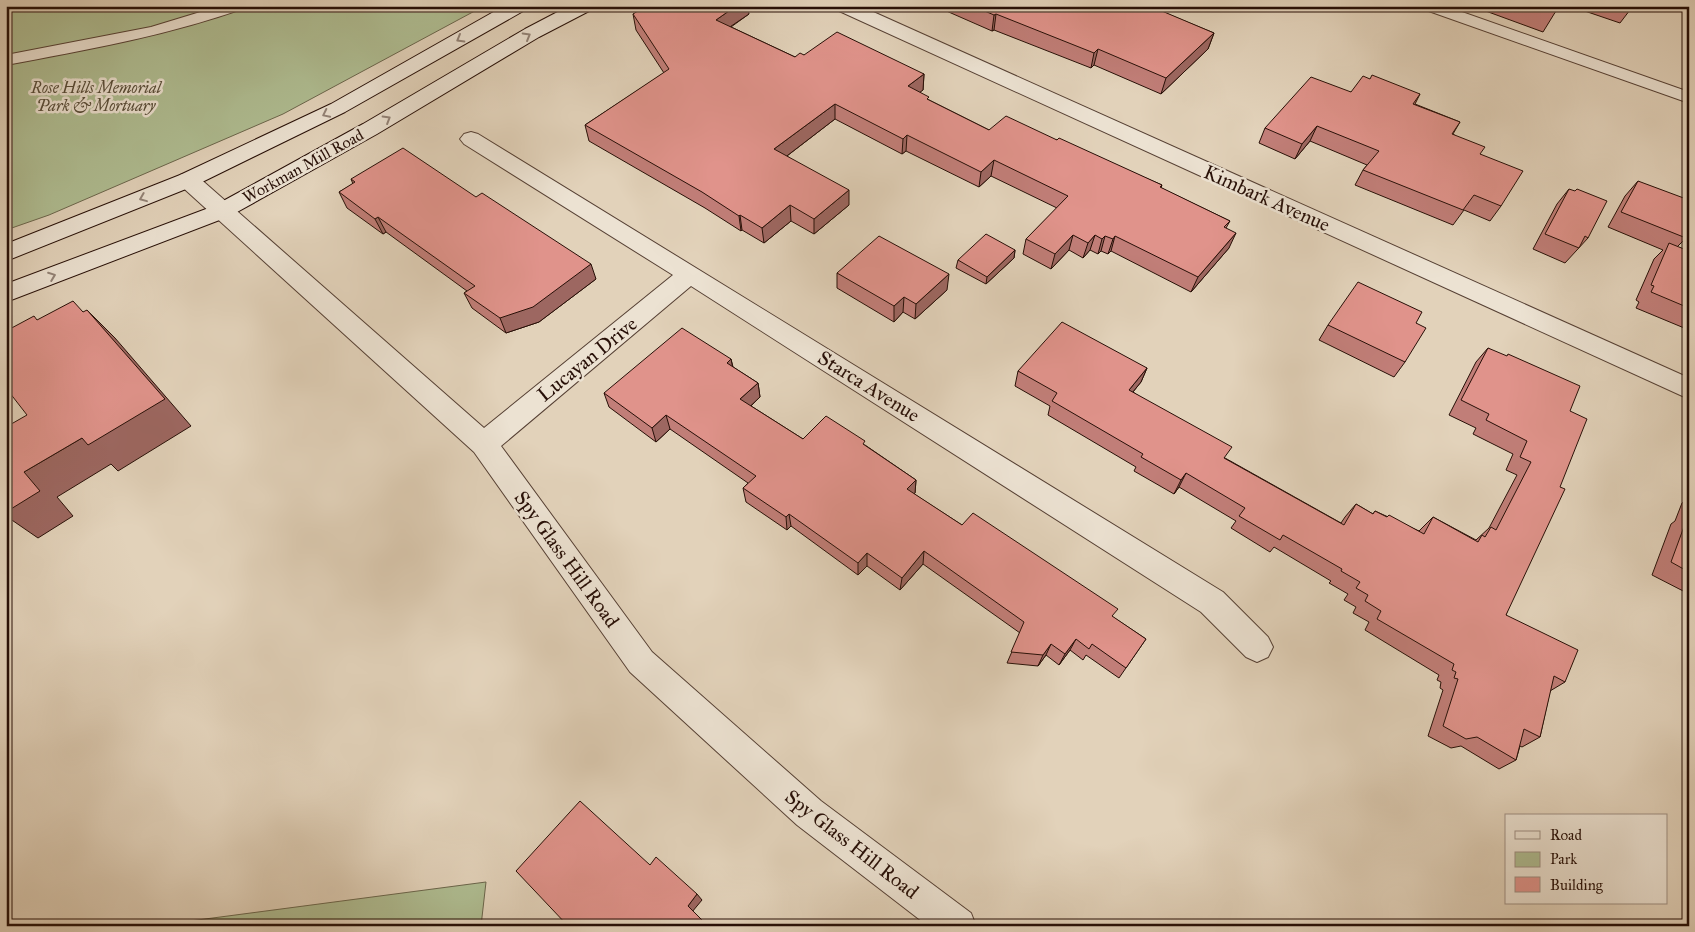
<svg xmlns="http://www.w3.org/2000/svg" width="1695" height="932" viewBox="0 0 1695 932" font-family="'IM FELL Great Primer',serif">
<rect width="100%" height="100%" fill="#e2d2ba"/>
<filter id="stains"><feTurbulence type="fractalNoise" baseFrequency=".004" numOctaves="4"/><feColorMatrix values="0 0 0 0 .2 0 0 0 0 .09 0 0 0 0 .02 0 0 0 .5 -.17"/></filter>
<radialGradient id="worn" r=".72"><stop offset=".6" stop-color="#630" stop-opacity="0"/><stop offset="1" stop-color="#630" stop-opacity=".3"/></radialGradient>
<!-- green -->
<g fill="#afbd92" stroke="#6b664c">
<polygon points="6,6 484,6 283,114 49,215 6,230"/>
<polygon points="486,882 481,926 152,926"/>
</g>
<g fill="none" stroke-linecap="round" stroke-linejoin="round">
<defs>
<g id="lane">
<path d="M 220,6 L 244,6 L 242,9 C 165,36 86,50 6,65 L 6,55 L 151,27 Z"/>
<polygon points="1421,6 1445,6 1689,92 1689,103 1423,9"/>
</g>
<g id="street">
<polygon points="835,6 860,6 1689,378 1689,399 837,10"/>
<polygon points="471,132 478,134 1223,592 1268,637 1273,647 1268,657 1257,662 1246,657 1201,612 691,286 501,446 652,652 821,801 971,913 976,926 928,926 797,825 630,672 474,452 180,185 177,180 180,175 188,173 196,175 484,428 673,275 464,144 460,139 464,134"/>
</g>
<g id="secondary">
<polygon points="504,6 527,6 525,10 345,112 196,185 6,261 6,244 180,175 331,104"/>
<polygon points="569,6 593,6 591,10 539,37 377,134 230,216 6,302 6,284 214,206 363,124 525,29"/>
</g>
</defs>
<!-- lane casing -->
<use href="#lane" stroke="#564034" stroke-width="2"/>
<!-- street casing -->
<use href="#street" stroke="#564034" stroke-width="2"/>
<!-- secondary casing -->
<use href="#secondary" stroke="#270f07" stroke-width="2"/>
<!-- lane -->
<use href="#lane" fill="#ece2d2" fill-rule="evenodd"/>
<!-- street -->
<use href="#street" fill="#ece2d2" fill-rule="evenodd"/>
<!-- secondary -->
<use href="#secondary" fill="#ece2d2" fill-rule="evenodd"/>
</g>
<!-- wall -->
<g fill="#c17e78" stroke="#270f07">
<polygon points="935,6 1162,6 1158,10 1214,33 1208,49 1161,94 1094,65 1091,68 994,30 992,31"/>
<polygon points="1472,6 1559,6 1543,32"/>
<polygon points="1570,6 1633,6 1620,23"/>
<polygon points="1676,6 1689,6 1689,10"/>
<polygon points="633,14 749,14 731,27 795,57 804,55 924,74 923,90 919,92 929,100 989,130 1057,140 1162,185 1161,188 1230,221 1226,228 1229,248 1191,292 1111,251 1108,254 1101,251 1098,254 1090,250 1083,258 1069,250 1051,269 1023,254 1026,239 1057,208 991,176 979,187 906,151 902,154 835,119 787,156 849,205 814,234 791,221 764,243 742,230 741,231 705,208 589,141 585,125 664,73 636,30"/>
<polygon points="1351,92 1420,94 1415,104 1460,122 1453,134 1480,154 1501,206 1490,221 1464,210 1453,225 1355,185 1363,170 1367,165 1310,141 1295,159 1259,143 1265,128"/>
<polygon points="351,179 596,279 539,322 506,333 472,308 464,293 467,291 386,232 383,234 347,208 339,192 353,184"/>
<polygon points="1638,181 1686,238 1677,247 1689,251 1689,330 1636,308 1639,302 1636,300 1654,259 1663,250 1608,227 1625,196"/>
<polygon points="1569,189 1588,238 1565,263 1533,249 1557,204"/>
<polygon points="1015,250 1014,258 986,284 956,268 958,260"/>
<polygon points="837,273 947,290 915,319 903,312 894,322 837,288"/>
<polygon points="1416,323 1405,362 1394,377 1319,340 1328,325"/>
<polygon points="1488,348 1570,411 1506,615 1565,682 1550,691 1540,737 1522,747 1520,746 1516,760 1499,769 1461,746 1451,748 1428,736 1443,690 1440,688 1441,682 1437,680 1439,675 1365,630 1369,622 1353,613 1356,607 1344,600 1348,594 1329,583 1331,581 1274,547 1270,552 1231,528 1236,521 1179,487 1174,494 1134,471 1136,467 1048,415 1050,406 1015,386 1018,371 1147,368 1141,382 1133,392 1225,458 1341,523 1345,517 1356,504 1373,514 1375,511 1419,531 1433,517 1476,540 1489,528 1517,475 1506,470 1513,454 1473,434 1476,428 1449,415 1476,362"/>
<polygon points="731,359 733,367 758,383 760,397 751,406 803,439 865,445 916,480 915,493 914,494 962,525 1113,617 1146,639 1119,678 1086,655 1083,660 1070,650 1059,665 1046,655 1038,666 1007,663 1020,633 923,564 900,590 867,566 858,575 791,526 787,530 746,502 743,488 748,483 670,429 656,442 609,407 604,393"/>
<polygon points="1689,498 1689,594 1652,575 1671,524 1675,521 1682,503"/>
<polygon points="1689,889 1689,897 1685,890"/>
</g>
<!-- shaded-wall -->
<g fill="#9d6761" stroke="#270f07">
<polygon points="736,6 748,6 749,14 718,35 716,20"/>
<polygon points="1150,6 1162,6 1145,22"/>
<polygon points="996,14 994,30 992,31 994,15"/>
<polygon points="1214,33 1208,49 1161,94 1166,78"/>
<polygon points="1098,49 1094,65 1091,68 1094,53"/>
<polygon points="924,74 923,90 907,102 908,86"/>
<polygon points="835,104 835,119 775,165 774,149"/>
<polygon points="1317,126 1310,141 1295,159 1302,144"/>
<polygon points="907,135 906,151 902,154 903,139"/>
<polygon points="994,160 991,176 979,187 981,172"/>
<polygon points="849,190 849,205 814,234 814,219"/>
<polygon points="790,205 791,221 764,243 762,228"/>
<polygon points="740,215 742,230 741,231 739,216"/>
<polygon points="378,217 386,232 383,234 375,219"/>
<polygon points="1236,233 1229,248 1191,292 1198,277"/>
<polygon points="1073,235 1069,250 1051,269 1055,254"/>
<polygon points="1095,235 1090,250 1083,258 1088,243"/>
<polygon points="1105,236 1101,251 1098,254 1102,239"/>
<polygon points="1115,236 1111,251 1108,254 1113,239"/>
<polygon points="1015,250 1014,258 986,284 987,277"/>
<polygon points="591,264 596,279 539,322 506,333 500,318"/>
<polygon points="949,274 947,290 915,319 916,304"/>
<polygon points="904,297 903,312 894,322 894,306"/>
<polygon points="87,310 115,338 191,426 118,471 111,464 57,497 73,516 38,538 6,516 6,512 24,472 82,438"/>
<polygon points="731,359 734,374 727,363"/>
<polygon points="1147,368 1141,382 1123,404 1129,390"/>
<polygon points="758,383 760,397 743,413 740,399"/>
<polygon points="666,415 670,429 656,442 652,428"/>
<polygon points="1186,473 1179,487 1174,494 1181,480"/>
<polygon points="916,480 915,493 906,503 907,489"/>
<polygon points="789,514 791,526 787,530 786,517"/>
<polygon points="924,551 923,564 900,590 902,578"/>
<polygon points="867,553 867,566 858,575 858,563"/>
<polygon points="1076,639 1070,650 1059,665 1065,654"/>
<polygon points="1051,644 1046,655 1038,666 1043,655"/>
<polygon points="697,894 702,900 692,912 688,906"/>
</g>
<!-- building -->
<g fill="#e0938b" stroke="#270f07">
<polygon points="646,6 736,6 716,20 795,57 800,53 804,55 837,32 924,74 908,86 929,97 927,99 989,130 1006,116 1057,140 1059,138 1162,185 1160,187 1230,221 1224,227 1236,233 1198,277 1115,236 1113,239 1105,236 1102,239 1095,235 1088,243 1073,235 1055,254 1026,239 1068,196 994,160 981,172 907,135 903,139 835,104 774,149 849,190 814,219 790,205 762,228 740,215 739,216 702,192 585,125 669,69 633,14"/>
<polygon points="973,6 1150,6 1214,33 1166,78 1098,49 1094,53 996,14 994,15"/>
<polygon points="1541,6 1559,6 1556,12"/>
<polygon points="1372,75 1420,94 1413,104 1460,122 1452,134 1485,147 1480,154 1523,171 1501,206 1474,195 1463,210 1363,170 1379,151 1317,126 1302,144 1265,128 1311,77 1351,92 1363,76 1370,79"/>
<polygon points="403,148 476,197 482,193 591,264 533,307 500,318 464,293 475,286 378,217 375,219 339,192 355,182 351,179"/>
<polygon points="1638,181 1689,200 1689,232 1686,238 1621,212"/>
<polygon points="1569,189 1575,191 1577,189 1607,201 1588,238 1585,236 1579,248 1545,234"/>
<polygon points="986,234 1015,250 987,277 958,260"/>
<polygon points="879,236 949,274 916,304 904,297 894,306 837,273"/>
<polygon points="1669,243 1689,251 1689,308 1651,292 1654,286 1651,285"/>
<polygon points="1358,282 1422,312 1416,323 1426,328 1405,362 1328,325"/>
<polygon points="73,301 83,312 87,310 165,399 88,445 82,438 24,472 40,491 6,512 6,427 27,415 6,388 6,331 34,316 37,320"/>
<polygon points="1062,322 1147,368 1129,390 1232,447 1224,458 1344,525 1356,504 1373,514 1375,511 1387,517 1389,515 1424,534 1433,517 1478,542 1482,535 1485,537 1491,527 1496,530 1531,462 1520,457 1527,441 1486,420 1489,414 1461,400 1488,348 1507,356 1508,354 1580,386 1570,411 1587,419 1560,487 1565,489 1506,615 1578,650 1565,682 1554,676 1540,737 1524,729 1516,760 1477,737 1466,739 1443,726 1458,679 1454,678 1456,672 1452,670 1454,664 1377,619 1381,611 1365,601 1368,595 1356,588 1360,582 1341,571 1342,569 1283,535 1280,540 1239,516 1245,508 1186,473 1181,480 1141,457 1143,454 1052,401 1057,393 1018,371"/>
<polygon points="682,328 731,359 727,363 758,383 740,399 803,439 826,416 865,441 863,444 916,480 907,489 962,525 973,513 1118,609 1112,616 1146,639 1126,668 1092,644 1089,649 1076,639 1065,654 1051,644 1043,655 1011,652 1024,622 924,551 902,578 867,553 858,563 789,514 786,517 743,488 756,476 666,415 652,428 604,393"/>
<polygon points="1689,513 1689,572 1671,562"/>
<polygon points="580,801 650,865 656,857 697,894 688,906 708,926 568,926 516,871"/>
</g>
<!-- one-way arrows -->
<defs><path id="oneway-chevron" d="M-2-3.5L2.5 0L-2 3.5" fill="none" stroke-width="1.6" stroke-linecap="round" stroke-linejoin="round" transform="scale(1.25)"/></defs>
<g stroke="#938377">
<use href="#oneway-chevron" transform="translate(527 36) rotate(-30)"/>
<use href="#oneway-chevron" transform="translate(460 39) rotate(150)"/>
<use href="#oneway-chevron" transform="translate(326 114) rotate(154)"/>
<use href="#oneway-chevron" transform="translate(387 119) rotate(-31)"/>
<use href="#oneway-chevron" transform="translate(143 198) rotate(158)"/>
<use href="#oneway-chevron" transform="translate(52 276) rotate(-21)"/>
</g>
<g text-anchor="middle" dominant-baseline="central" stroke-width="5" stroke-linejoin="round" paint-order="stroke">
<!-- far-park labels -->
<g font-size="16" font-style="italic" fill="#574c38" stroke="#ece2d2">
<text x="96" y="87">Rose Hills Memorial<tspan x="96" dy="18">Park &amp; Mortuary</tspan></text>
</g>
<!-- far-street labels -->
<g font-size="16" fill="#270f07" stroke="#ece2d2">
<text transform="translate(303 166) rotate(-29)">Workman Mill Road</text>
</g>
<!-- street labels -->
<g font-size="20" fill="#270f07" stroke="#ece2d2">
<text transform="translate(1267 198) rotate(24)">Kimbark Avenue</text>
<text transform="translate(587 359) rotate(-39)">Lucayan Drive</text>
<text transform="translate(869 386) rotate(32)">Starca Avenue</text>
<text transform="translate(567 559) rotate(54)">Spy Glass Hill Road</text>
<text transform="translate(852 844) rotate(38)">Spy Glass Hill Road</text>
</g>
</g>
<!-- margin -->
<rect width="1695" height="932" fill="none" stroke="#e2d2ba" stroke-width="25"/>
<rect x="8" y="8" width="1680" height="917" fill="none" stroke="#270f07" stroke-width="2.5"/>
<rect x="12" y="12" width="1670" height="907" fill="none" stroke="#270f07"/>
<!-- legend -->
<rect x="1505" y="814" width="162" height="90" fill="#ece2d2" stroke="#9d8e81"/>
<rect x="1515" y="831" width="25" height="8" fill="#ece2d2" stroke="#9d8e81"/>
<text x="1550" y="840" font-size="15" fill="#270f07">Road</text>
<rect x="1515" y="852" width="25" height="15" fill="#afbd92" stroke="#9d8e81"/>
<text x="1550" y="864" font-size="15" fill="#270f07">Park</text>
<rect x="1515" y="877" width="25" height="15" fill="#e0938b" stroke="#9d8e81"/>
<text x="1550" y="890" font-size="15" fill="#270f07">Building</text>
<rect width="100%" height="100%" filter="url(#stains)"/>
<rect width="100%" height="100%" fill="url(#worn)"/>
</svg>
